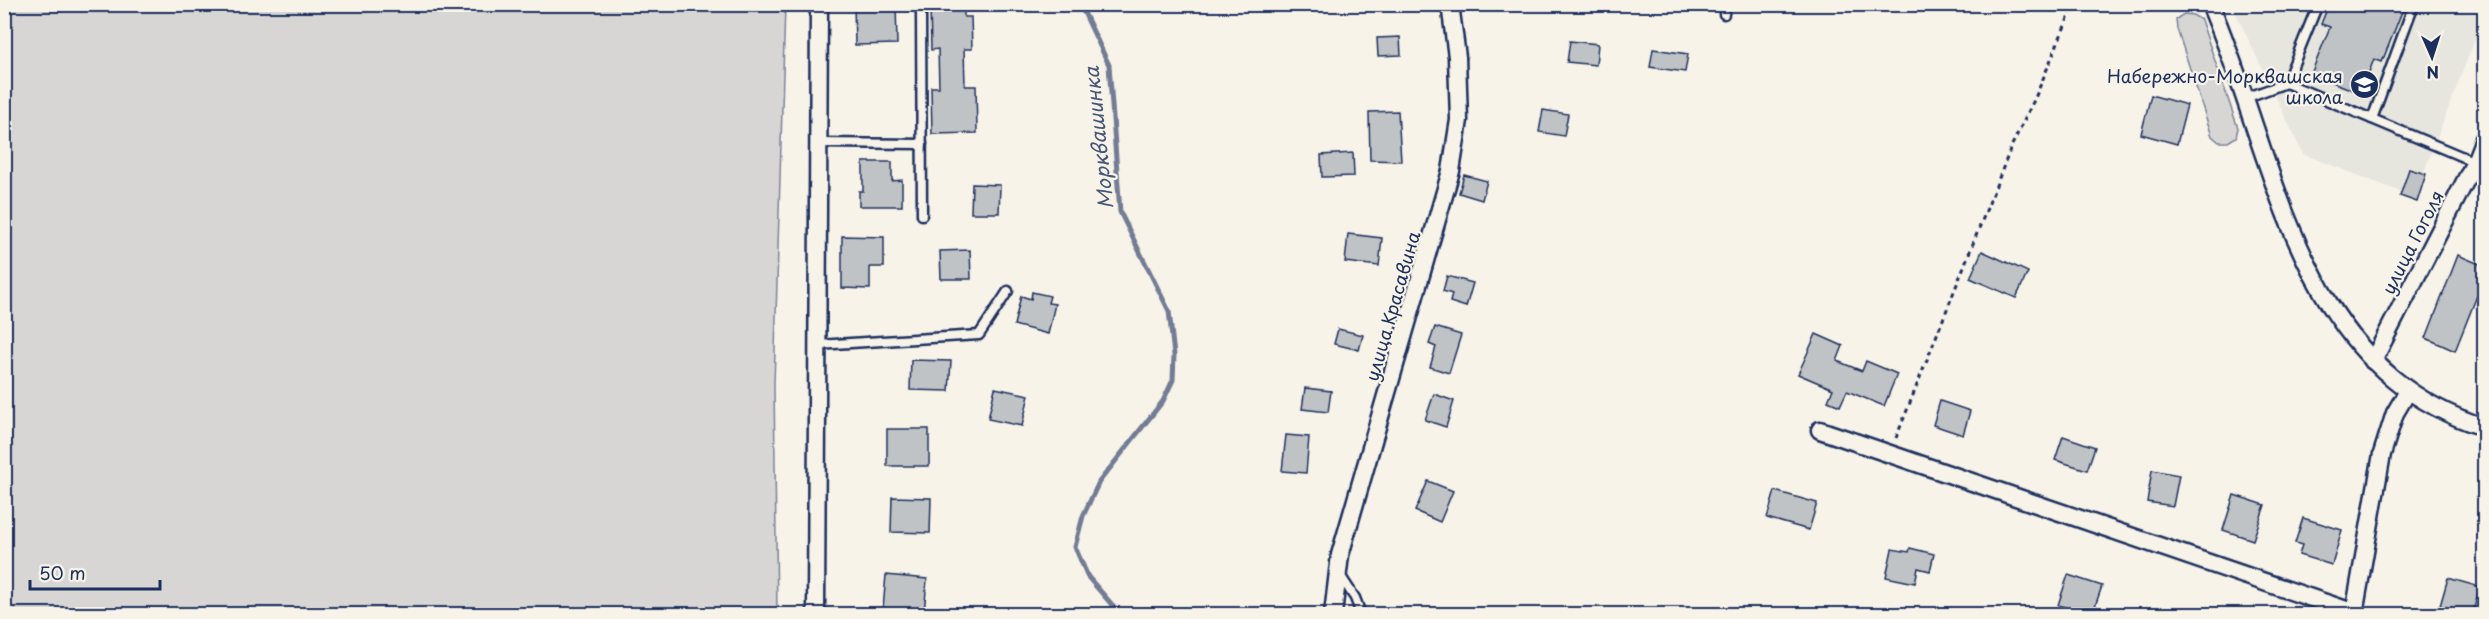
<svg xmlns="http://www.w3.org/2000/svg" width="2489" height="619" viewBox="0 0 2489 619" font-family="'Playpen Sans',sans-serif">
<rect width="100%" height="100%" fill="#f7f3e8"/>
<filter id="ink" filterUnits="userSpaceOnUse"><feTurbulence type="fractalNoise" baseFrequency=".0167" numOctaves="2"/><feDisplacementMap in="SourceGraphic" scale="12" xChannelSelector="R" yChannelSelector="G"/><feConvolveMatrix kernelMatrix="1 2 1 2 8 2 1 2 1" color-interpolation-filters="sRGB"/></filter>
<g filter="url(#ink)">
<!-- built -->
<polygon fill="#e6e5de" points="2232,5 2484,5 2484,16 2414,197 2303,154"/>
<!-- green -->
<g fill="#d7d6d4" stroke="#798299" stroke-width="1.5">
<polygon points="4,5 785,5 774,385 777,614 5,614"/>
<polygon points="2184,14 2193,15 2201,20 2238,128 2236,137 2228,142 2219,142 2212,136 2177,29 2176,19"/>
</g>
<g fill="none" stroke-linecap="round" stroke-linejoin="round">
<!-- stream -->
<polyline stroke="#727c95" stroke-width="5" points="1080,4 1109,65 1120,212 1169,311 1174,355 1173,380 1163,401 1099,482 1083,516 1075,547 1088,577 1120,614"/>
</g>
<!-- building -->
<g fill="#c0c3c5" stroke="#1b2f5e" stroke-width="1.5">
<polygon points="854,4 896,4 897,44 855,45"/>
<polygon points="930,4 964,4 964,17 971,17 972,49 964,49 965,86 976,86 977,133 932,134 931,87 939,87 938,49 931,50"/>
<polygon points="2329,4 2405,4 2382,62 2374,59 2361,93 2311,74 2330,27 2321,24"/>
<polygon points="1400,37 1401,55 1378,56 1377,38"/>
<polygon points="1570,41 1598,44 1596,65 1567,62"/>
<polygon points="1653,49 1688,54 1685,72 1650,67"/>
<polygon points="2151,95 2187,105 2177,144 2141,134"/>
<polygon points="1543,110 1568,114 1564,136 1539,132"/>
<polygon points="1398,111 1401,161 1370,160 1369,112"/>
<polygon points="1353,153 1354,176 1322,177 1321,155"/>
<polygon points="863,162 892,162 892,181 902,180 902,206 859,206 859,191 863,191"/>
<polygon points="2409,169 2426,174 2417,202 2400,196"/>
<polygon points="1464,175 1487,181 1482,200 1459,193"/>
<polygon points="972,184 1000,185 999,213 971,213"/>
<polygon points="1348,234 1382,238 1379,266 1345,262"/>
<polygon points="842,236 884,237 884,267 870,267 870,289 842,288"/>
<polygon points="970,250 971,279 941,279 940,251"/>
<polygon points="1982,251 2028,272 2016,298 1970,278"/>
<polygon points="2458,255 2484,266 2484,278 2455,351 2426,338"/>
<polygon points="1447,276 1473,283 1466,307 1450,302 1452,294 1443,291"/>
<polygon points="1032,292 1050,296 1048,303 1055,304 1048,334 1014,325 1021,296 1031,299"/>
<polygon points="1435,327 1461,335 1449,373 1430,367 1436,347 1429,344"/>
<polygon points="1338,329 1363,335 1359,350 1334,344"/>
<polygon points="1816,334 1843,346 1837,361 1862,371 1866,361 1897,374 1884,406 1847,391 1840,406 1828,401 1833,389 1798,374"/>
<polygon points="911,360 951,361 949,391 910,390"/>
<polygon points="995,388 1029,395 1022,426 988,419"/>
<polygon points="1305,388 1331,391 1328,412 1302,409"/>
<polygon points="1434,394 1454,401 1446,427 1425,420"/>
<polygon points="1940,401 1970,411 1963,435 1933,425"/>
<rect x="887" y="429" width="42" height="37"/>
<polygon points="1286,435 1309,437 1306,473 1282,471"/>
<polygon points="2063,436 2095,447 2087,470 2055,460"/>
<polygon points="2152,470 2179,475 2173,506 2147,502"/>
<polygon points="1428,481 1453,491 1440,522 1415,511"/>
<polygon points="1775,491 1817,503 1809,530 1767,518"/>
<polygon points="2234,495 2265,505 2253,540 2223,530"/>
<polygon points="892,497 931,498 930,533 891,532"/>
<polygon points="2303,518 2342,530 2332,565 2299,555 2302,545 2295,543"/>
<polygon points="1910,548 1934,554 1930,571 1918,568 1915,583 1886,577 1892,549 1909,552"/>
<polygon points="886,575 927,579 924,614 883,609"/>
<polygon points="2068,575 2102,586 2092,615 2058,605"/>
<polygon points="2448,578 2480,587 2472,615 2440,606"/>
</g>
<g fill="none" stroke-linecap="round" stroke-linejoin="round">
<defs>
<g id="lane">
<polyline points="921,10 922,215"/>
<polyline points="1724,14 1725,4"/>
<polyline points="2286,83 2318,4"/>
<polyline points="2245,98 2286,83 2475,162"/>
<polyline points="2372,119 2414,4"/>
<polyline points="819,143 922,144"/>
<polyline points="818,345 979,335 1008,291"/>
<polyline points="1340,575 1355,598 1361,614"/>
</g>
<g id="street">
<path d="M 2210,4 C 2277,159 2296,369 2484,427"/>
<polyline points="2373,361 2475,162 2484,139"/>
<polyline points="1820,430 2358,614"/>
<polyline points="816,614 819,4"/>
<polyline points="1333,614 1340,555 1451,171 1459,120 1457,57 1450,4"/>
<polyline points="2354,614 2382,454 2395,413 2408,391"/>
</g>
</defs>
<!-- lane casing -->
<use href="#lane" stroke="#1b2f5e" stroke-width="13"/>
<!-- street casing -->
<use href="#street" stroke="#1b2f5e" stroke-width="21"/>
<!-- path -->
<polyline stroke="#1b2f5e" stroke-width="3" stroke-dasharray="4.5 4.5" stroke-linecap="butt" points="1896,438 2012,145 2035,98 2074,4"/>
<!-- lane -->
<use href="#lane" stroke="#f7f3e8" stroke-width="8"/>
<!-- street -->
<use href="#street" stroke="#f7f3e8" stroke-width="16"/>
</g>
</g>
<!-- icons -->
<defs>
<symbol id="school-disc" viewBox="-11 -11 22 22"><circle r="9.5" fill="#1b2f5e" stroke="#f7f3e8"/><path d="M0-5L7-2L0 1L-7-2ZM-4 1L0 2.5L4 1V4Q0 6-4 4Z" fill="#fff"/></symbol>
</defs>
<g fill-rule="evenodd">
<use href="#school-disc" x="2348" y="68" width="33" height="33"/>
</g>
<g text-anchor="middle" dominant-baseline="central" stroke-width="4.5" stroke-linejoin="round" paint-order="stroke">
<!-- poi labels -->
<g font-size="18" fill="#1b2f5e" stroke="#f7f3e8" text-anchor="end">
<text x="2343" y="75">Набережно-Морквашская<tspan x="2343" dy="21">школа</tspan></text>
</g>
<!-- street labels -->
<g font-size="18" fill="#1b2f5e" stroke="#f7f3e8">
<text transform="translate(2412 242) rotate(-63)">улица Гоголя</text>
<text transform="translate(1392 306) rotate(-74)">улица Красавина</text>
</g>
<!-- water labels -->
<g font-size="20" font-style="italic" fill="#465679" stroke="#f7f3e8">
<text transform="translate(1098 138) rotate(-96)">Морквашинка</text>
</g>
</g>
<!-- margin -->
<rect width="2489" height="619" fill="none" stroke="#f7f3e8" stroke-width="24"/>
<rect x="12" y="12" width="2465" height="595" fill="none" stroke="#1b2f5e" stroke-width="2" filter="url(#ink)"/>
<!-- north arrow -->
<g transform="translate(2432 57) rotate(177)" stroke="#f7f3e8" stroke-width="4.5" paint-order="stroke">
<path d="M0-4.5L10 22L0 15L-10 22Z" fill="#1b2f5e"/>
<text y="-9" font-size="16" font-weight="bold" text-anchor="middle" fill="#1b2f5e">N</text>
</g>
<!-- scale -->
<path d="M30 580v9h130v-9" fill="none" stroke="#1b2f5e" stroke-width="3"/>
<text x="39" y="580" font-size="18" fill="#1b2f5e" stroke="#f7f3e8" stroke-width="4.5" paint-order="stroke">50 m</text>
</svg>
